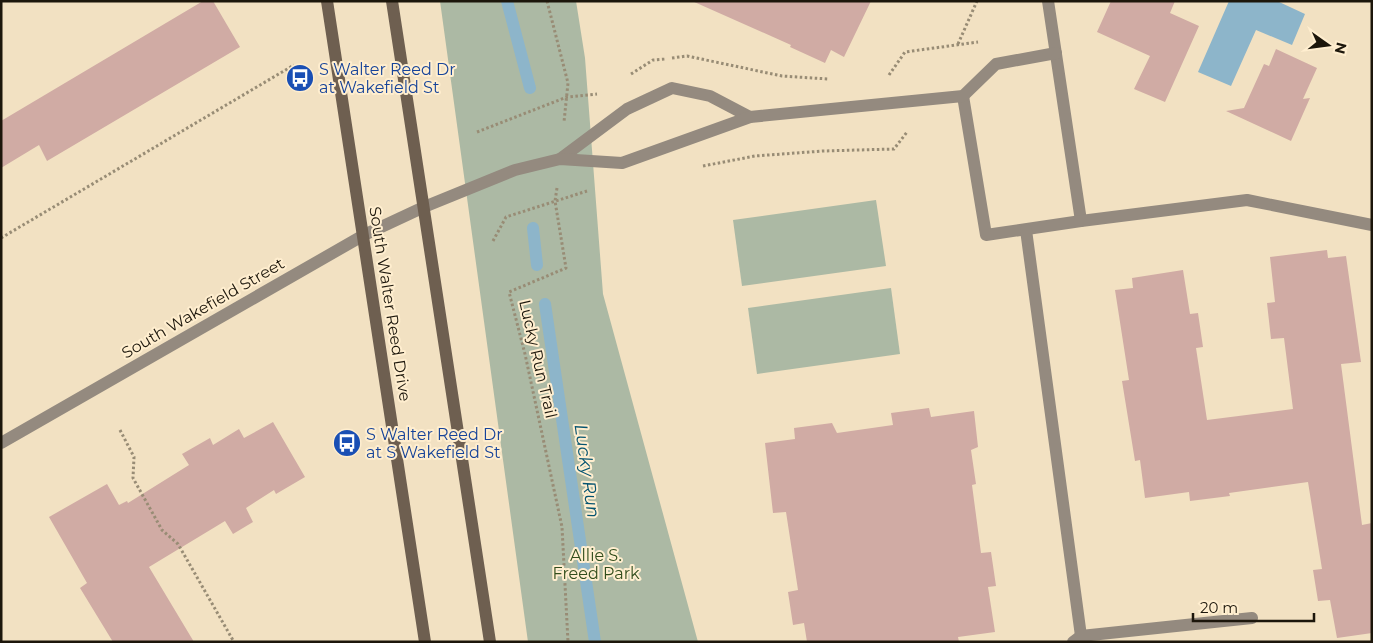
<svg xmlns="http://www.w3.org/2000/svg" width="1373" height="643" viewBox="0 0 1373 643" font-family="Montserrat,sans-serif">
<rect width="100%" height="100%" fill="#f2e1c2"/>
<!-- green -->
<g fill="#acb9a4">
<polygon points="440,1 576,1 585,58 603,294 698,642 528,642"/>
<polygon points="876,200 886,266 742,286 733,220"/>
<polygon points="891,288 900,354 757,374 748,308"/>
</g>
<!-- water -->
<polygon fill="#8db5ca" points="1229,1 1277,1 1305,14 1292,45 1256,30 1231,86 1198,72"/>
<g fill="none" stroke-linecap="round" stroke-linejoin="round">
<!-- stream -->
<g stroke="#8db5ca" stroke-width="12">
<polyline points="507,1 530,88"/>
<polyline points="533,228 537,265"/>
<polyline points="545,304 595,642"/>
</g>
</g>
<!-- building -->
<g fill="#d0aba4">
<polygon points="203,1 213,1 240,47 47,161 39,145 1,168 1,121"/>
<polygon points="692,1 871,1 844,57 831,50 825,63 790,47 791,45"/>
<polygon points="1111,1 1175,1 1170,13 1199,26 1165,102 1134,89 1150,56 1097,32"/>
<polygon points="1276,49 1317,68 1303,99 1310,98 1291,141 1226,111 1244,108 1264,64 1269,66"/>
<polygon points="1327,250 1328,258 1346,256 1361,362 1341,364 1362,525 1372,523 1372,633 1337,638 1330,600 1318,601 1313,570 1322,569 1308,482 1229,493 1230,496 1190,501 1189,492 1145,498 1140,460 1135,461 1122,381 1129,380 1115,290 1133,288 1132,278 1183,270 1190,314 1198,313 1203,347 1196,348 1207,420 1293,409 1284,338 1271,339 1267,303 1275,302 1270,257"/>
<polygon points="929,408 931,417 974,411 978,447 971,450 976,484 972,485 981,553 991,552 996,586 988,587 995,632 958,637 959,642 807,642 804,623 793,625 788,592 798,590 786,512 773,513 765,443 795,439 794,428 832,423 837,433 893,425 891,413"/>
<polygon points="273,422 305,477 276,494 274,490 246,508 253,522 233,534 225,521 149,567 194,642 113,642 80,588 87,583 49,517 107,484 119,505 127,501 128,503 189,465 182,454 210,438 213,445 239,429 244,438"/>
</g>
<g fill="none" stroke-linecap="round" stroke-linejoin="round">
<!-- path -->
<g stroke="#988c75" stroke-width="3" stroke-dasharray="2.5 2.5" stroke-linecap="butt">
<polyline points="547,1 568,83 564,122"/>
<polyline points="958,44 977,1"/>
<polyline points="672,58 687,56 782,76 828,79"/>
<polyline points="631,74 653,60 666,59"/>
<polyline points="889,75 905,52 978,42"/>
<polyline points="477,132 567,97 597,94"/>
<polyline points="703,166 755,156 823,151 894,149 907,132"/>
<polyline points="557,188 555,201 566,268 509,292 525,354 562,527 568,642"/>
<polyline points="1,238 294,65"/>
<polyline points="493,241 506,217 587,191"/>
<polyline points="120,430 134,457 133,478 162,530 178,544 234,642"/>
</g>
<!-- service -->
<g stroke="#948a7f" stroke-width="12">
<polyline points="1048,1 1081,221"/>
<polyline points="963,96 986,235 1081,221 1247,200 1372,225"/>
<polyline points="560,159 627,109 672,88 710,96 750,117"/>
<polyline points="1026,230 1081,636"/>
<polyline points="364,235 424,207 515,170 560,159 622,163 750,117 963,96 996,64 1056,53"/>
<polyline points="1073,642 1081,636 1252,618"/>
</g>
<!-- minor -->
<polyline stroke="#948a7f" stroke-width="12" points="1,443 364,235"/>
<!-- secondary -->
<g stroke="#6e5f50" stroke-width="12">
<polyline points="327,1 425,642"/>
<polyline points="392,1 490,642"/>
</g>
</g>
<!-- icons -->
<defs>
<symbol id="bus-disc" viewBox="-11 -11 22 22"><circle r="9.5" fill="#1a4fb4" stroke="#ffeecf"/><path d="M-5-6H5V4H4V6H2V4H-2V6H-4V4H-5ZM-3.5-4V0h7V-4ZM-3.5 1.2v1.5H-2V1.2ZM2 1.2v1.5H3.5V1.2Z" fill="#fff"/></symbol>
</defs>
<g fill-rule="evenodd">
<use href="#bus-disc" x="284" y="62" width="32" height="32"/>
<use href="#bus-disc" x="331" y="427" width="32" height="32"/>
</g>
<g text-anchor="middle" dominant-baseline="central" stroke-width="4" stroke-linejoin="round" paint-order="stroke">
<!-- transit labels -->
<g font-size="16" fill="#164399" stroke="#ffeecf" text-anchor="start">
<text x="319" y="69">S Walter Reed Dr<tspan x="319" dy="18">at Wakefield St</tspan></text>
<text x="366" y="434">S Walter Reed Dr<tspan x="366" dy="18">at S Wakefield St</tspan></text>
</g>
<!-- street labels -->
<g font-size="16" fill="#1c160b" stroke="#ffeecf">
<text transform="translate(390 304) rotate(81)">South Walter Reed Drive</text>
<text transform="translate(203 308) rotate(-30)">South Wakefield Street</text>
<text transform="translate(538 359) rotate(77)">Lucky Run Trail</text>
</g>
<!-- park labels -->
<g font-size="16" fill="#314d1c" stroke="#ffeecf">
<text x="596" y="555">Allie S.<tspan x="596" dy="18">Freed Park</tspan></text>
</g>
<!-- water labels -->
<g font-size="18" font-style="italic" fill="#045370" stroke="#ffeecf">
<text transform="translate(587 471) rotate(82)">Lucky Run</text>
</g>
</g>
<!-- border -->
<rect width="1373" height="643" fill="none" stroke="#1c160b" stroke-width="5"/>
<!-- north arrow -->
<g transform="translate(1328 45) rotate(104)" stroke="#ffeecf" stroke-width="4" paint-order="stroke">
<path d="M0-4L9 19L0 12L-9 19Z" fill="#1c160b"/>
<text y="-8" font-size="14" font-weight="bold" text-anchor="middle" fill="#1c160b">N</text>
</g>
<!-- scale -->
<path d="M1193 613v8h121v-8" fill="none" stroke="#1c160b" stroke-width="2.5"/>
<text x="1200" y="613" font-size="15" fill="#1c160b" stroke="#ffeecf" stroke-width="4" paint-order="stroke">20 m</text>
</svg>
